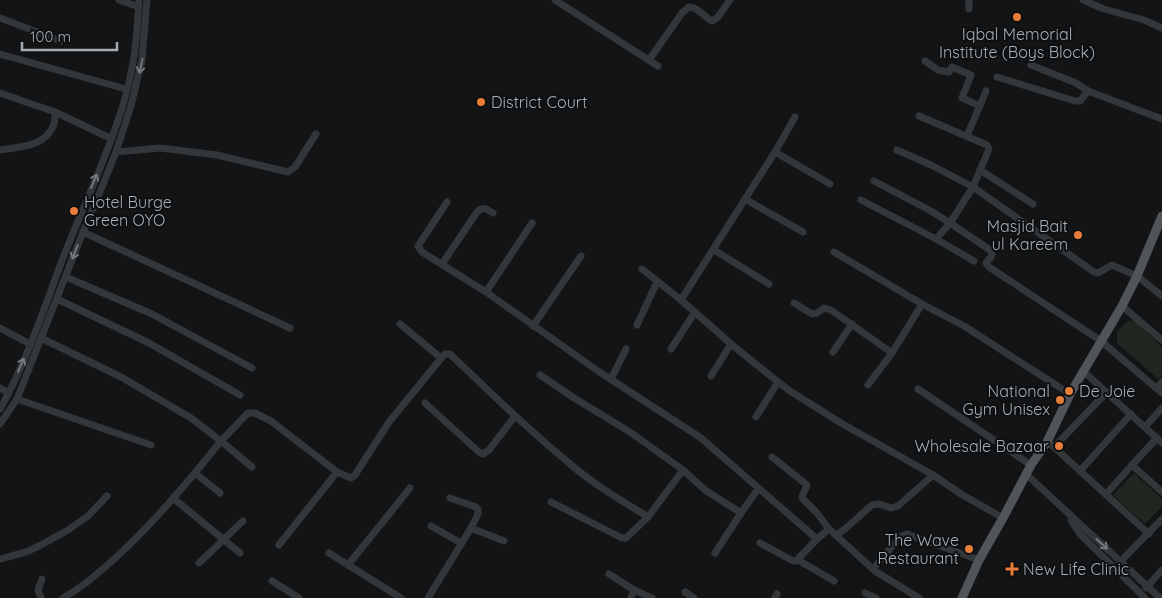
<svg xmlns="http://www.w3.org/2000/svg" width="1162" height="598" viewBox="0 0 1162 598" font-family="Quicksand,sans-serif">
<rect width="100%" height="100%" fill="#131415"/>
<!-- green -->
<g fill="#202720">
<polygon points="1135,320 1162,347 1162,376 1158,379 1117,343 1117,332 1126,322"/>
<polygon points="1134,473 1162,499 1162,506 1145,524 1113,495"/>
</g>
<g fill="none" stroke-linecap="round" stroke-linejoin="round">
<!-- minor -->
<g stroke="#34373a" stroke-width="7">
<polyline points="119,0 139,7"/>
<polyline points="555,0 658,66"/>
<polyline points="1083,0 1104,9 1144,20 1162,28"/>
<polyline points="969,9 969,0"/>
<polyline points="0,18 61,41"/>
<polyline points="0,54 126,89"/>
<path d="M 649,60 L 682,13 L 689,7 C 698,7 704,17 712,21 L 718,17 L 730,0"/>
<polyline points="925,61 938,70 949,72 952,67 971,75 962,98 980,106"/>
<polyline points="1031,65 1076,83 1088,91 1162,119"/>
<polyline points="997,77 1075,101 1080,101 1088,91"/>
<polyline points="0,93 55,112 112,139"/>
<polyline points="919,116 987,145 989,149 973,187 950,223 936,239"/>
<polyline points="795,117 775,152 830,184"/>
<polyline points="967,136 986,91"/>
<path d="M 0,150 C 20,147 46,147 54,124 C 55,120 55,116 55,112"/>
<polyline points="897,150 931,165 973,187 1094,272 1098,273 1112,265 1137,276 1162,296"/>
<polyline points="116,152 160,148 217,155 288,172 295,167 316,134"/>
<polyline points="980,170 1033,204"/>
<polyline points="874,181 931,211 950,223 990,250 992,253 991,257 986,263 989,267 1101,341 1162,393"/>
<polyline points="745,199 803,232"/>
<polyline points="861,200 936,239 974,261"/>
<polyline points="447,202 418,246 422,252 486,292 598,371 701,438 817,539"/>
<polyline points="83,232 290,328"/>
<polyline points="714,250 769,284"/>
<polyline points="834,252 922,304 964,326 1070,394"/>
<path d="M 442,264 L 477,212 C 483,206 487,209 493,213"/>
<polyline points="642,269 681,300 731,344 778,382 790,391 841,423 933,475 961,494 1003,518"/>
<polyline points="66,277 152,314 252,368"/>
<polyline points="486,292 532,223"/>
<polyline points="57,299 149,343 240,395"/>
<polyline points="681,300 775,152"/>
<polyline points="794,303 812,314 817,313 824,308 831,310 892,353"/>
<polyline points="1122,306 1162,340"/>
<polyline points="400,324 441,358"/>
<polyline points="637,325 657,282"/>
<polyline points="533,326 581,256"/>
<polyline points="0,328 30,344"/>
<path d="M 41,338 L 121,377 L 191,418 L 221,441 C 187,483 152,525 112,561 C 96,575 81,588 63,598"/>
<polyline points="671,349 695,312"/>
<polyline points="833,352 852,324"/>
<polyline points="1083,371 1162,443"/>
<polyline points="540,375 574,398 630,432 683,470 705,490 741,513"/>
<polyline points="711,376 731,344"/>
<polyline points="611,379 626,349"/>
<polyline points="868,385 892,353 922,304"/>
<polyline points="0,388 9,393"/>
<polyline points="1156,388 1162,382"/>
<polyline points="918,389 1031,465"/>
<polyline points="17,399 151,445"/>
<polyline points="425,403 480,453 483,454 489,450 515,416"/>
<path d="M 0,409 C 27,361 44,308 63,258 C 83,207 107,158 123,105 C 128,87 133,68 135,49 C 137,33 138,16 139,0"/>
<polyline points="756,417 778,382"/>
<polyline points="0,424 17,399 83,232 100,192 116,152 131,106 142,60 147,0"/>
<polyline points="1145,427 1162,408"/>
<polyline points="1157,438 1132,465 1162,492"/>
<polyline points="1047,442 1054,447 1149,534"/>
<polyline points="1054,447 1107,392"/>
<path d="M 772,457 L 807,485 C 806,490 802,493 802,498 L 817,513 L 829,529 L 875,571 L 919,598"/>
<path d="M 252,467 L 221,441 L 248,413 L 255,413 L 271,421 L 337,472 L 351,478 L 355,475 L 389,422 L 443,356 L 445,354 L 450,354 C 489,391 527,429 569,463 C 593,484 621,500 648,517"/>
<polyline points="1080,471 1131,414"/>
<polyline points="195,473 220,493"/>
<polyline points="1027,475 1160,598"/>
<polyline points="1106,494 1132,465"/>
<polyline points="173,498 240,553"/>
<polyline points="551,502 622,538 626,538 648,517 683,470"/>
<polyline points="1071,520 1080,534 1145,598"/>
<polyline points="431,526 461,543"/>
<polyline points="471,528 504,541"/>
<polyline points="836,535 845,529 872,505 879,504 891,508 898,506 933,475"/>
<polyline points="760,543 793,561 796,561 817,539 829,529"/>
<polyline points="279,545 337,472"/>
<polyline points="329,553 401,598"/>
<polyline points="715,553 741,513 758,489"/>
<polyline points="0,559 26,552 41,545 68,530 88,516 107,496"/>
<polyline points="798,560 834,581"/>
<polyline points="1120,562 1162,519"/>
<polyline points="199,563 243,521"/>
<polyline points="348,565 410,488"/>
<polyline points="873,569 900,537 907,534 979,560"/>
<polyline points="609,574 634,590 631,598"/>
<polyline points="272,581 299,598"/>
<polyline points="1146,588 1162,570"/>
<polyline points="634,590 652,598"/>
<polyline points="685,592 694,598"/>
<polyline points="865,593 876,598"/>
<polyline points="41,598 38,590 42,579"/>
<polyline points="428,598 471,528 478,514 478,509 476,507 450,498"/>
<polyline points="775,598 777,594"/>
</g>
<!-- major -->
<polyline stroke="#515458" stroke-width="9" points="962,598 979,560 1003,518 1031,465 1047,442 1070,394 1122,306 1137,276 1162,216"/>
</g>
<!-- one-way arrows -->
<defs><path id="oneway-shaft" d="M-6 0H5M1.5-3L5.5 0L1.5 3" fill="none" stroke-width="1.6" stroke-linecap="round" stroke-linejoin="round" transform="scale(1.25)"/></defs>
<g stroke="#73787d">
<use href="#oneway-shaft" transform="translate(141 66) rotate(102)"/>
<use href="#oneway-shaft" transform="translate(94 181) rotate(-68)"/>
<use href="#oneway-shaft" transform="translate(75 252) rotate(111)"/>
<use href="#oneway-shaft" transform="translate(21 365) rotate(-66)"/>
<use href="#oneway-shaft" transform="translate(1102 544) rotate(42)"/>
</g>
<!-- markers -->
<g fill="#e87d38" stroke="#0e0f10" stroke-width="2">
<circle cx="1017" cy="17" r="5"/>
<circle cx="481" cy="102" r="5"/>
<circle cx="74" cy="211" r="5"/>
<circle cx="1078" cy="235" r="5"/>
<circle cx="1069" cy="391" r="5"/>
<circle cx="1060" cy="400" r="5"/>
<circle cx="1059" cy="446" r="5"/>
<circle cx="969" cy="549" r="5"/>
<path d="M1009.5 561.5h5v5h5v5h-5v5h-5v-5h-5v-5h5z"/>
</g>
<g text-anchor="middle" dominant-baseline="central" stroke-width="4" stroke-linejoin="round" paint-order="stroke">
<!-- poi labels -->
<g font-size="16" fill="#a6aeb4" stroke="#0e0f10" text-anchor="start">
<text x="1017" y="34" text-anchor="middle">Iqbal Memorial<tspan x="1017" dy="18">Institute (Boys Block)</tspan></text>
<text x="491" y="102">District Court</text>
<text x="84" y="202">Hotel Burge<tspan x="84" dy="18">Green OYO</tspan></text>
<text x="1068" y="226" text-anchor="end">Masjid Bait<tspan x="1068" dy="18">ul Kareem</tspan></text>
<text x="1050" y="391" text-anchor="end">National<tspan x="1050" dy="18">Gym Unisex</tspan></text>
<text x="1079" y="391">De Joie</text>
<text x="1049" y="446" text-anchor="end">Wholesale Bazaar</text>
<text x="959" y="540" text-anchor="end">The Wave<tspan x="959" dy="18">Restaurant</tspan></text>
<text x="1023" y="569">New Life Clinic</text>
</g>
</g>
<!-- scale -->
<path d="M22 42v8h95v-8" fill="none" stroke="#a6aeb4" stroke-width="2.5"/>
<text x="30" y="42" font-size="15" fill="#a6aeb4" stroke="#0e0f10" stroke-width="4" paint-order="stroke">100 m</text>
</svg>
